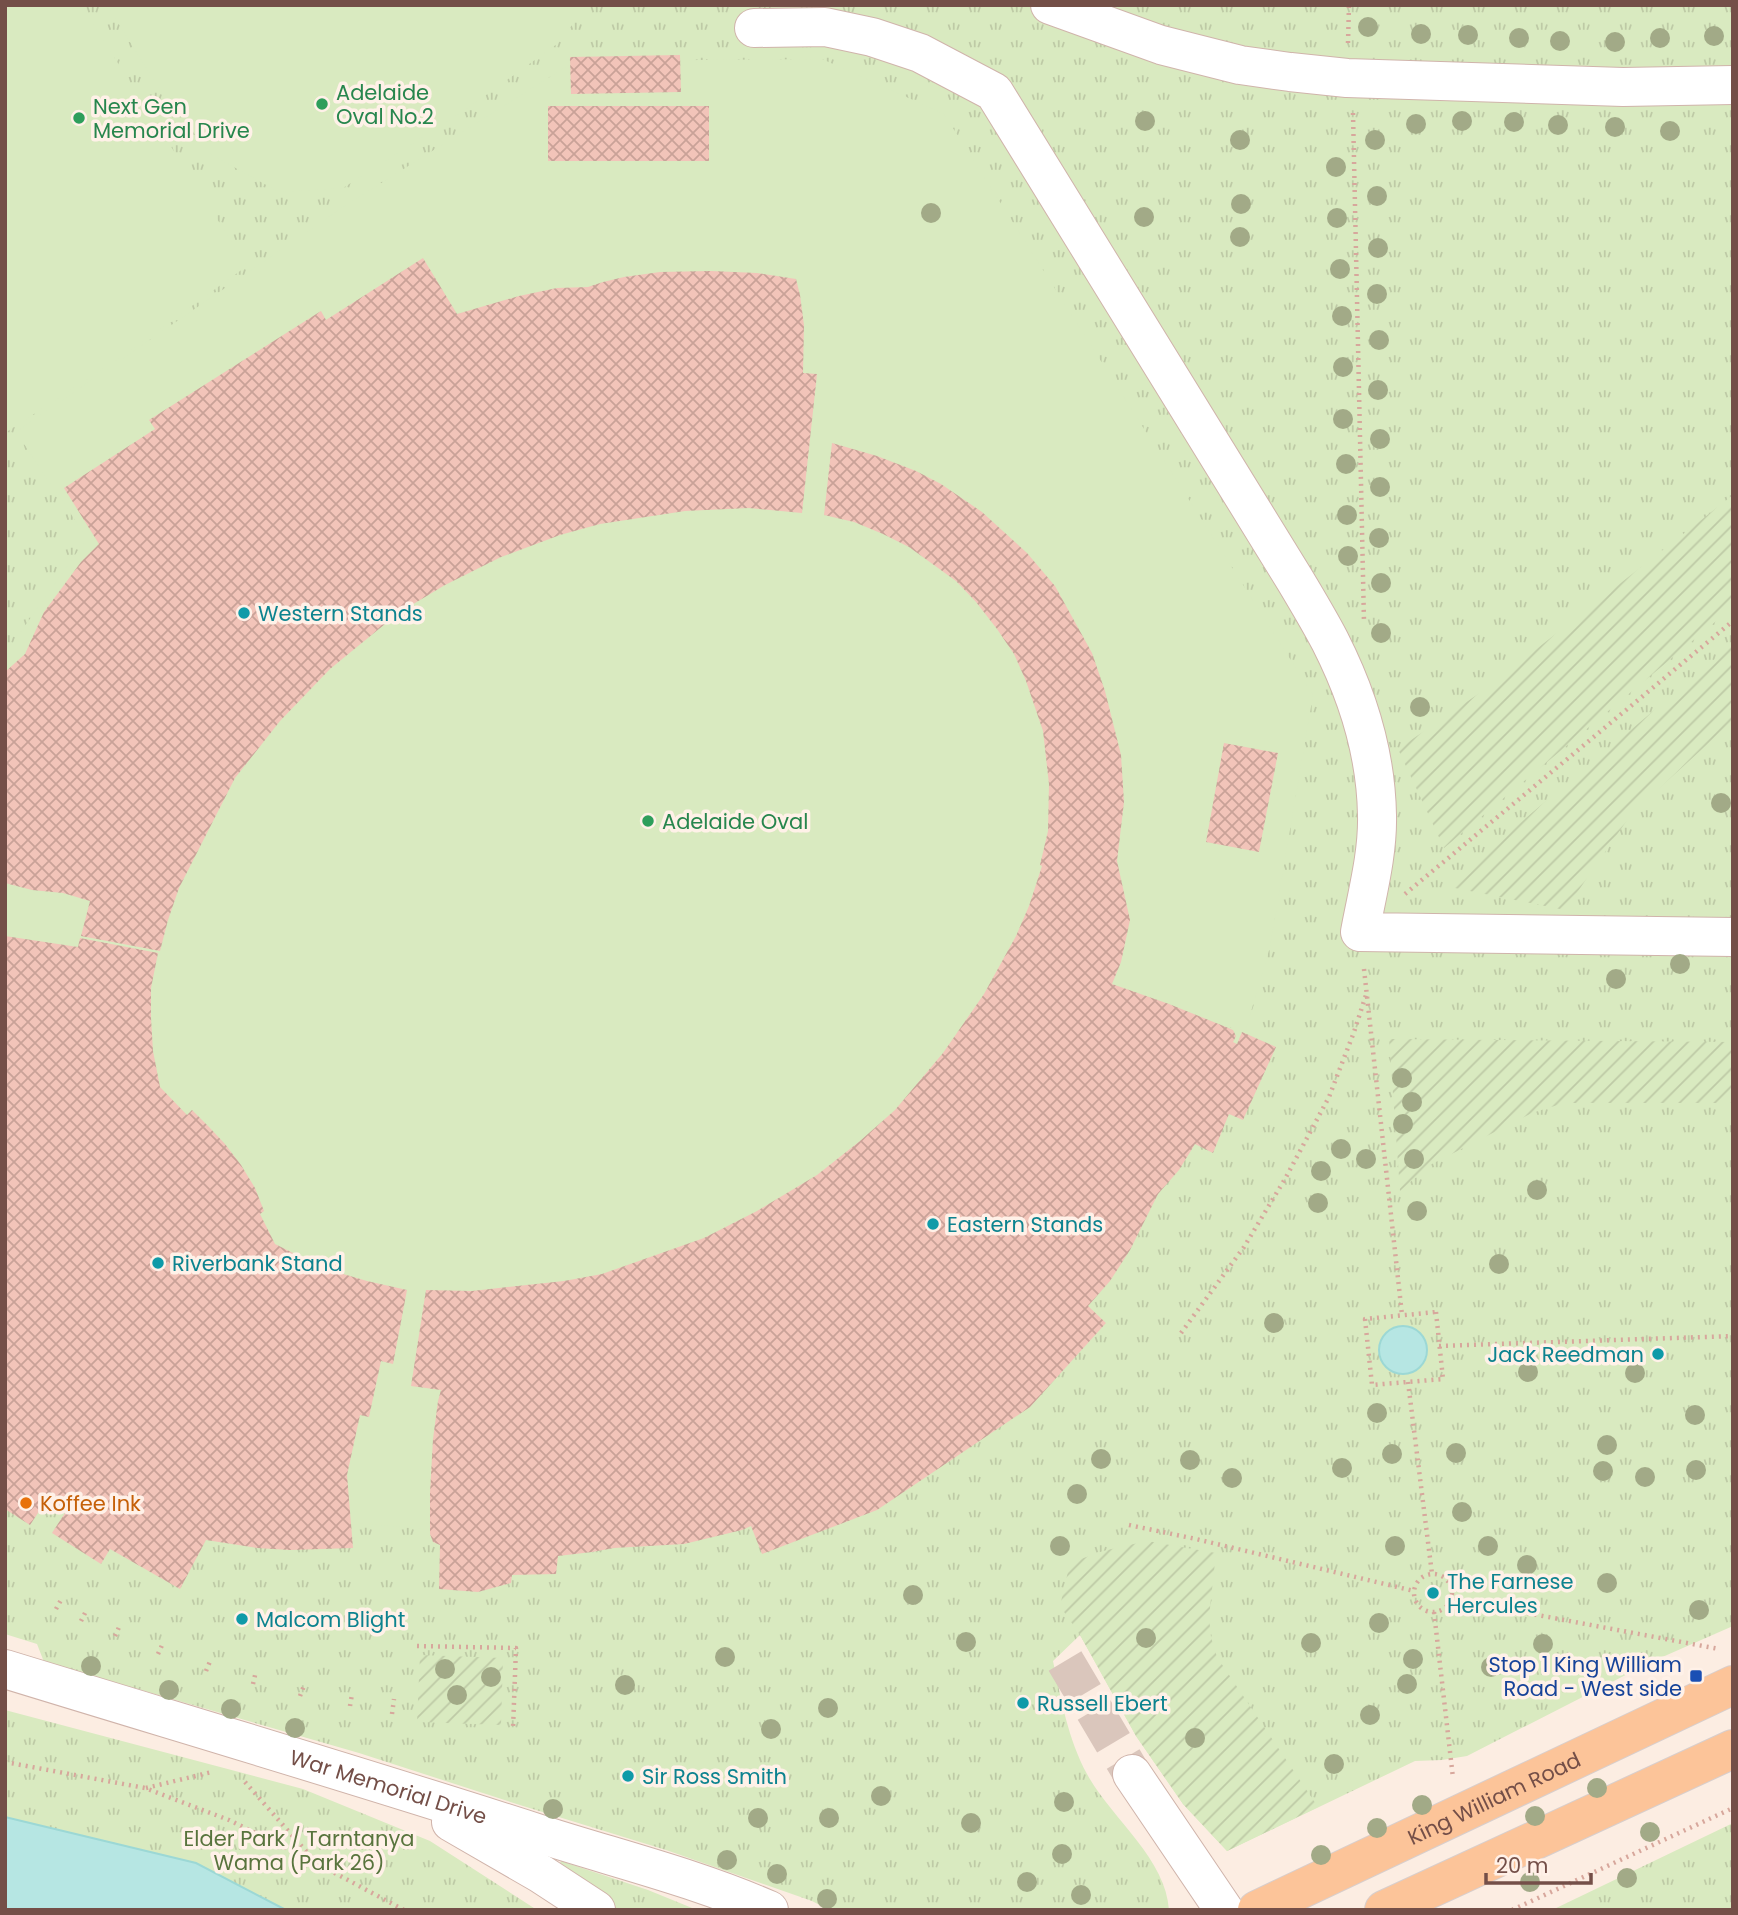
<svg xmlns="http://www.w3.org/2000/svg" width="1738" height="1915" viewBox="0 0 1738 1915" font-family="Poppins,sans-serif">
<defs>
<pattern id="park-tufts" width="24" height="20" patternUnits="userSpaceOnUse" patternTransform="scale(1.75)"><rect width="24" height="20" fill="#d9eac0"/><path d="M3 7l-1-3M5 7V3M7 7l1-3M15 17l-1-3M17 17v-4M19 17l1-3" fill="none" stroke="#becaa6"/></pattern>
<pattern id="garden-furrows" width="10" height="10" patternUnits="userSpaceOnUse" patternTransform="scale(1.75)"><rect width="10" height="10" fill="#d9eac0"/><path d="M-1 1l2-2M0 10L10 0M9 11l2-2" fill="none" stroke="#becaa6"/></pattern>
<pattern id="building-cross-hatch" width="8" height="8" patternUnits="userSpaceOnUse" patternTransform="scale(1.75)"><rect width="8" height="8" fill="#f2c4b9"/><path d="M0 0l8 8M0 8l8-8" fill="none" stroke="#c9a298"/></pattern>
</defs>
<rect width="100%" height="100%" fill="#fcede2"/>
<!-- park -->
<g fill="url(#park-tufts)">
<path d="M 5,5 L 1733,5 L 1733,1626 L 1651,1662 L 1467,1756 L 1442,1760 L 1415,1761 L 1227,1851 L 1183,1804 L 1136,1736 L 1080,1635 L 1053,1661 C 1061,1699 1068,1739 1087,1774 C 1110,1817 1166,1858 1169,1910 L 829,1910 L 812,1901 L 666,1850 L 523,1806 L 359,1753 L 44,1662 L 37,1644 L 5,1634 Z"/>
<polygon points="5,1710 303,1789 430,1841 537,1910 286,1910 196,1863 5,1817"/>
<polygon points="1733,1823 1733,1910 1552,1910"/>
<polygon points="561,1861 648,1890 697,1910 618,1910 558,1871"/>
</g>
<!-- garden -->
<g fill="url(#garden-furrows)">
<polygon points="1733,495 1733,607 1444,848 1398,749 1484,690"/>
<polygon points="1733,644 1733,721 1632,813 1565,910 1445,886"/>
<polygon points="1389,1039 1733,1042 1733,1103 1564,1103 1532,1113 1430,1165 1400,1191"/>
<polygon points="1147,1541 1216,1553 1209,1617 1211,1637 1217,1657 1318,1807 1227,1851 1183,1804 1136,1736 1080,1635 1060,1606 1070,1563 1103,1551"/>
<polygon points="420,1655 503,1658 501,1725 417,1722"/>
</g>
<!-- pitch -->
<g fill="#d9eac0">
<polygon points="5,5 81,5 247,266 124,355 5,433"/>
<polygon points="107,5 588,5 557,44 465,110 343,188 279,192 212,155 165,98"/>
<polygon points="822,59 944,114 1313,695 1270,947 1245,1032 1230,1027 1192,1120 433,1530 348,1522 5,1407 5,654 87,538 16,432 340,209 575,61"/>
</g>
<!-- water -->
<g fill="#b6e6e3" stroke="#9cd8d5" stroke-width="2">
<circle cx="1403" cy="1350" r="24"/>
<polygon points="5,1817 196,1863 286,1910 5,1910"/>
</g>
<!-- building -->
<g fill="url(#building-cross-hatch)">
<polygon points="680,55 681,92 571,94 570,57"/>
<rect x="548" y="106" width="161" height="55"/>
<polygon points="423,258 457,314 519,296 557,288 588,287 603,282 624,277 660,272 711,271 757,273 796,279 800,295 804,325 803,373 817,374 802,513 749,508 685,511 600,524 560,535 501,557 445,585 415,603 385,624 330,669 280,721 235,778 179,888 168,920 160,951 81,936 90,901 63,893 32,890 5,883 5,672 25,654 44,612 81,562 99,544 64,488 155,429 149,420 321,311 326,320"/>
<polygon points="832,443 877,456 916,471 941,484 982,512 1027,553 1055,586 1092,653 1105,691 1121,755 1124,802 1117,861 1130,920 1121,962 1112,984 1169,1004 1226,1027 1233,1030 1236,1036 1233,1042 1237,1044 1242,1032 1276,1047 1243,1120 1229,1114 1213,1153 1195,1144 1179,1170 1158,1194 1130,1250 1110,1281 1088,1306 1106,1323 1030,1407 877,1510 762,1554 751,1526 742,1530 684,1544 614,1548 592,1552 558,1556 556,1574 512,1575 511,1583 478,1592 439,1589 440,1545 433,1542 430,1534 430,1493 433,1439 438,1401 441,1390 411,1386 426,1290 472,1291 564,1281 602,1274 704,1238 757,1211 817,1175 860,1141 895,1110 943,1053 984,994 1016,936 1029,906 1042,866 1040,865 1048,831 1049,784 1043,731 1026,681 1014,654 997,629 976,602 956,581 909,547 883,534 854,522 824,515"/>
<polygon points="1224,743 1278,753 1259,852 1206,842"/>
<polygon points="5,936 78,947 80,938 158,953 151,988 151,1018 153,1051 160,1087 187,1115 192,1110 209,1127 225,1144 241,1165 255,1188 264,1211 260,1214 275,1244 323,1268 367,1281 407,1290 393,1364 381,1361 369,1417 360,1415 347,1475 353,1548 290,1550 257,1548 206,1540 180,1589 110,1549 101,1564 52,1533 65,1513 46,1501 30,1525 5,1509"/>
</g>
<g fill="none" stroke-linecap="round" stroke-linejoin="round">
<!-- minor-tunnel -->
<polyline stroke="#dac6bc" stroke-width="38" stroke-dasharray="38 19" stroke-linecap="butt" points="1065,1661 1132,1774"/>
<defs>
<g id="minor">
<polyline points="1050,5 1161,45 1240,65 1290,72 1347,78 1623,87 1733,85"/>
<path d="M 754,28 L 825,27 L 872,37 L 920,53 L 994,92 L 1295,580 C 1307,600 1319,620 1330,641 C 1357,694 1376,755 1377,815 C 1378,854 1367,894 1360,932 L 1733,937"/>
<path id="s1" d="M 5,1669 C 184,1724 364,1777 543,1835 C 618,1859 696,1878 769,1910"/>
<polyline points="1132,1774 1224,1910"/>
<polyline points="451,1822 541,1874 596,1910"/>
</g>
<g id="major">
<path id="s2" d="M 1257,1910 L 1733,1685"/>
<polyline points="1384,1910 1733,1749"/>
</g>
</defs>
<!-- minor casing -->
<use href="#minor" stroke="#d0b4ab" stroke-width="40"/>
<!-- major casing -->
<use href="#major" stroke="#d8cecc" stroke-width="40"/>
<!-- path -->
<g stroke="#d7a79c" stroke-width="4.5" stroke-dasharray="2 5" stroke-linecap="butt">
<polyline points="1348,43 1349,5"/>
<polyline points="1353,113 1364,622"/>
<polyline points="1405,894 1733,621"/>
<polyline points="1364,969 1402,1315"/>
<polygon points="1436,1312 1443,1379 1372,1385 1365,1319"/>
<polyline points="1181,1333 1244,1247 1285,1179 1329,1097 1354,1032 1366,995"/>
<polyline points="1439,1346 1733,1336"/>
<polyline points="1408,1382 1432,1574"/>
<polyline points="1129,1525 1196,1539 1414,1591"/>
<circle cx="1433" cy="1593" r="19"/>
<polyline points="1452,1599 1719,1649"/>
<polyline points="56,1609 61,1600"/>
<polyline points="1434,1612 1453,1778"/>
<polyline points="81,1621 86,1611"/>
<polyline points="115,1636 120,1625"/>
<polyline points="417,1646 516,1648 513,1729"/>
<polyline points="158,1654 163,1643"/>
<polyline points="206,1671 211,1659"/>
<polyline points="253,1684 256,1671"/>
<polyline points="300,1696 305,1683"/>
<polyline points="350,1706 352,1694"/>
<polyline points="392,1714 394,1699"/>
<polyline points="5,1762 145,1788 229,1820 316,1863 404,1910"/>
<polyline points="245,1782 313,1859"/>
<polyline points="146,1788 212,1772"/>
<polyline points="1512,1910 1733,1808"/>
</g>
<!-- minor -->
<use href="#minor" stroke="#fff" stroke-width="38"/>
<!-- major -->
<use href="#major" stroke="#fcc499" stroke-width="38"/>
</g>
<!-- trees -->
<g fill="#a2aa87">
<circle cx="1368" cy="27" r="10"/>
<circle cx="1421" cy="34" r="10"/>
<circle cx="1468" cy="35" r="10"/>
<circle cx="1714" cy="36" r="10"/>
<circle cx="1519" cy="38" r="10"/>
<circle cx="1660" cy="38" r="10"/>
<circle cx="1560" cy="41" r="10"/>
<circle cx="1615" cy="42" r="10"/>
<circle cx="1145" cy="121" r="10"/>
<circle cx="1462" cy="121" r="10"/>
<circle cx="1514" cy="122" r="10"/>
<circle cx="1416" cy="124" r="10"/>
<circle cx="1558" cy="125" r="10"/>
<circle cx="1615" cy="127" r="10"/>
<circle cx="1670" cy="131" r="10"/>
<circle cx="1240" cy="140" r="10"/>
<circle cx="1375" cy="140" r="10"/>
<circle cx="1336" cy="167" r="10"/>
<circle cx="1377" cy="196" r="10"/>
<circle cx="1241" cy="204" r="10"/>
<circle cx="931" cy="213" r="10"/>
<circle cx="1144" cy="217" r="10"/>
<circle cx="1337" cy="218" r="10"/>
<circle cx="1240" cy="237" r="10"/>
<circle cx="1378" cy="248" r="10"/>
<circle cx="1340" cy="269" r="10"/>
<circle cx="1377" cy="294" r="10"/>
<circle cx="1342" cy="316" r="10"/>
<circle cx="1379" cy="340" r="10"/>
<circle cx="1343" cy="367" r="10"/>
<circle cx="1378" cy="390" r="10"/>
<circle cx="1343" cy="419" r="10"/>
<circle cx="1380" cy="439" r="10"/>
<circle cx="1346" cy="464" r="10"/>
<circle cx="1380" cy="487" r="10"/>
<circle cx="1347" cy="515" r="10"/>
<circle cx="1379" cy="538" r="10"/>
<circle cx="1348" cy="556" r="10"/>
<circle cx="1381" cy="583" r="10"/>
<circle cx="1381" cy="633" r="10"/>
<circle cx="1420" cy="707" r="10"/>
<circle cx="1721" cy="803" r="10"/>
<circle cx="1680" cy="964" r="10"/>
<circle cx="1616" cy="979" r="10"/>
<circle cx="1402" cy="1078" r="10"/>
<circle cx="1412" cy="1102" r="10"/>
<circle cx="1403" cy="1124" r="10"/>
<circle cx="1341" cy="1149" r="10"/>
<circle cx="1366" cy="1159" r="10"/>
<circle cx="1414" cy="1159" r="10"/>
<circle cx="1321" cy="1171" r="10"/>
<circle cx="1537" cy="1190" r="10"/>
<circle cx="1318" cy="1203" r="10"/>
<circle cx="1417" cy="1211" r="10"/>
<circle cx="1499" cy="1264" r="10"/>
<circle cx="1274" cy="1323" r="10"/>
<circle cx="1528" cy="1372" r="10"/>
<circle cx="1635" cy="1373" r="10"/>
<circle cx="1377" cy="1413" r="10"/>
<circle cx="1695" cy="1415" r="10"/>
<circle cx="1607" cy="1445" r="10"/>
<circle cx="1456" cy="1453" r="10"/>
<circle cx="1392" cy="1454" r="10"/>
<circle cx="1101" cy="1459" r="10"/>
<circle cx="1190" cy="1460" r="10"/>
<circle cx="1342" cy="1468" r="10"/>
<circle cx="1696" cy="1470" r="10"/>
<circle cx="1603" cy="1471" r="10"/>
<circle cx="1645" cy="1477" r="10"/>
<circle cx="1232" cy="1478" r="10"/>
<circle cx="1077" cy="1494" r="10"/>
<circle cx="1462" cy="1512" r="10"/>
<circle cx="1060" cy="1546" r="10"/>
<circle cx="1395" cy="1546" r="10"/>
<circle cx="1488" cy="1546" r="10"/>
<circle cx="1527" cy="1565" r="10"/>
<circle cx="1607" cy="1583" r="10"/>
<circle cx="913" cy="1595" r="10"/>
<circle cx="1699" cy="1610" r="10"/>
<circle cx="1379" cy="1623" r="10"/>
<circle cx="1146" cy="1638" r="10"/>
<circle cx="966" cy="1642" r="10"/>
<circle cx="1311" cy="1643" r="10"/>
<circle cx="1543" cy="1644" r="10"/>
<circle cx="725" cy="1657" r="10"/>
<circle cx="1413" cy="1659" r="10"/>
<circle cx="91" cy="1666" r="10"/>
<circle cx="1491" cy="1667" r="10"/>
<circle cx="445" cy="1669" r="10"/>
<circle cx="491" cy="1677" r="10"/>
<circle cx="1407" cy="1684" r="10"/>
<circle cx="625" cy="1685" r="10"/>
<circle cx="169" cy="1690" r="10"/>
<circle cx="457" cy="1695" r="10"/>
<circle cx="828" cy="1708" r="10"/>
<circle cx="231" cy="1709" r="10"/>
<circle cx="1370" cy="1715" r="10"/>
<circle cx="295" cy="1728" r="10"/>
<circle cx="771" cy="1729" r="10"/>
<circle cx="1195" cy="1738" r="10"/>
<circle cx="1334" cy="1764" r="10"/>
<circle cx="1597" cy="1788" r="10"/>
<circle cx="881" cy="1796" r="10"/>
<circle cx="1064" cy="1802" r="10"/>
<circle cx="1422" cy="1805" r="10"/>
<circle cx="553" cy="1809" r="10"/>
<circle cx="1535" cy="1816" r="10"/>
<circle cx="758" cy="1818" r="10"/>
<circle cx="829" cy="1818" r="10"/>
<circle cx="971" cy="1823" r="10"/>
<circle cx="1377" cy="1828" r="10"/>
<circle cx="1650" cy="1832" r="10"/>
<circle cx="1062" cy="1854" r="10"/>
<circle cx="1321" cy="1855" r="10"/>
<circle cx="727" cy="1860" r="10"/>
<circle cx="777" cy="1874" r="10"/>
<circle cx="1627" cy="1878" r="10"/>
<circle cx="1027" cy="1882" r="10"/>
<circle cx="1530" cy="1882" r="10"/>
<circle cx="1081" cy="1895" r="10"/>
<circle cx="827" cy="1899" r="10"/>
</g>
<!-- markers -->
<g fill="#2e9e5b" stroke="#fff1e8" stroke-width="2.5">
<circle cx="322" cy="104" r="7"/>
<circle cx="79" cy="118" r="7"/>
<circle cx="648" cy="821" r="7"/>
</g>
<g fill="#0f9aa8" stroke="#fff1e8" stroke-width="2.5">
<circle cx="244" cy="613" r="7"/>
<circle cx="933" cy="1224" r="7"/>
<circle cx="158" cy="1263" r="7"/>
<circle cx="1658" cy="1354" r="7"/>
<circle cx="1433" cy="1593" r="7"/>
<circle cx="242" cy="1619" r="7"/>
<circle cx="1023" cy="1703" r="7"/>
<circle cx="628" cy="1776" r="7"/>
</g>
<circle fill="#e8710a" stroke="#fff1e8" stroke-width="2.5" cx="26" cy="1503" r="7"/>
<rect fill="#1a4fb4" stroke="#fff1e8" stroke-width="2.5" x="1689" y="1669" width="14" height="14" rx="3.5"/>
<g text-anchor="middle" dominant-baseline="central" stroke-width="7" stroke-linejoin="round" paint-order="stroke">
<!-- leisure labels -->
<g font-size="21" fill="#27864d" stroke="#fff1e8" text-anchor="start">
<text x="336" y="92">Adelaide<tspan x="336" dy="24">Oval No.2</tspan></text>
<text x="93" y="106">Next Gen<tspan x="93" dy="24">Memorial Drive</tspan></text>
<text x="662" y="821">Adelaide Oval</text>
</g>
<!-- culture labels -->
<g font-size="21" fill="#0d838f" stroke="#fff1e8" text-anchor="start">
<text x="258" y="613">Western Stands</text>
<text x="947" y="1224">Eastern Stands</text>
<text x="172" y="1263">Riverbank Stand</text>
<text x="1644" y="1354" text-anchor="end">Jack Reedman</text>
<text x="1447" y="1581">The Farnese<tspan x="1447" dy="24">Hercules</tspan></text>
<text x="256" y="1619">Malcom Blight</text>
<text x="1037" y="1703">Russell Ebert</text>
<text x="642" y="1776">Sir Ross Smith</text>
</g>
<!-- food labels -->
<g font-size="21" fill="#c56008" stroke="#fff1e8" text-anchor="start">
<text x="40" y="1503">Koffee Ink</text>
</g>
<!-- transit labels -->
<g font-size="21" fill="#164399" stroke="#fff1e8" text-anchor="end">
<text x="1682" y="1664">Stop 1 King William<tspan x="1682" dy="24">Road - West side</tspan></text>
</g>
<!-- street labels -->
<g font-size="21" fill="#744f48" stroke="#fff1e8">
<text stroke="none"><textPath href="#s1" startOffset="401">War Memorial Drive</textPath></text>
<text stroke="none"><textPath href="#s2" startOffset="262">King William Road</textPath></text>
</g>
<!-- park labels -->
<g font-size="21" fill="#58743d" stroke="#fff1e8">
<text x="299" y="1838">Elder Park / Tarntanya<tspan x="299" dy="24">Wama (Park 26)</tspan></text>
</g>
</g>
<!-- border -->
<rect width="1738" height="1915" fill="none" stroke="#744f48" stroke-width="14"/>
<!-- scale -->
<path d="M1486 1873v10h105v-10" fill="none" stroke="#744f48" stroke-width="3.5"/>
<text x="1496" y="1873" font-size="21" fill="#744f48" stroke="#fff1e8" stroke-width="5" paint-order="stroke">20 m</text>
</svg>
